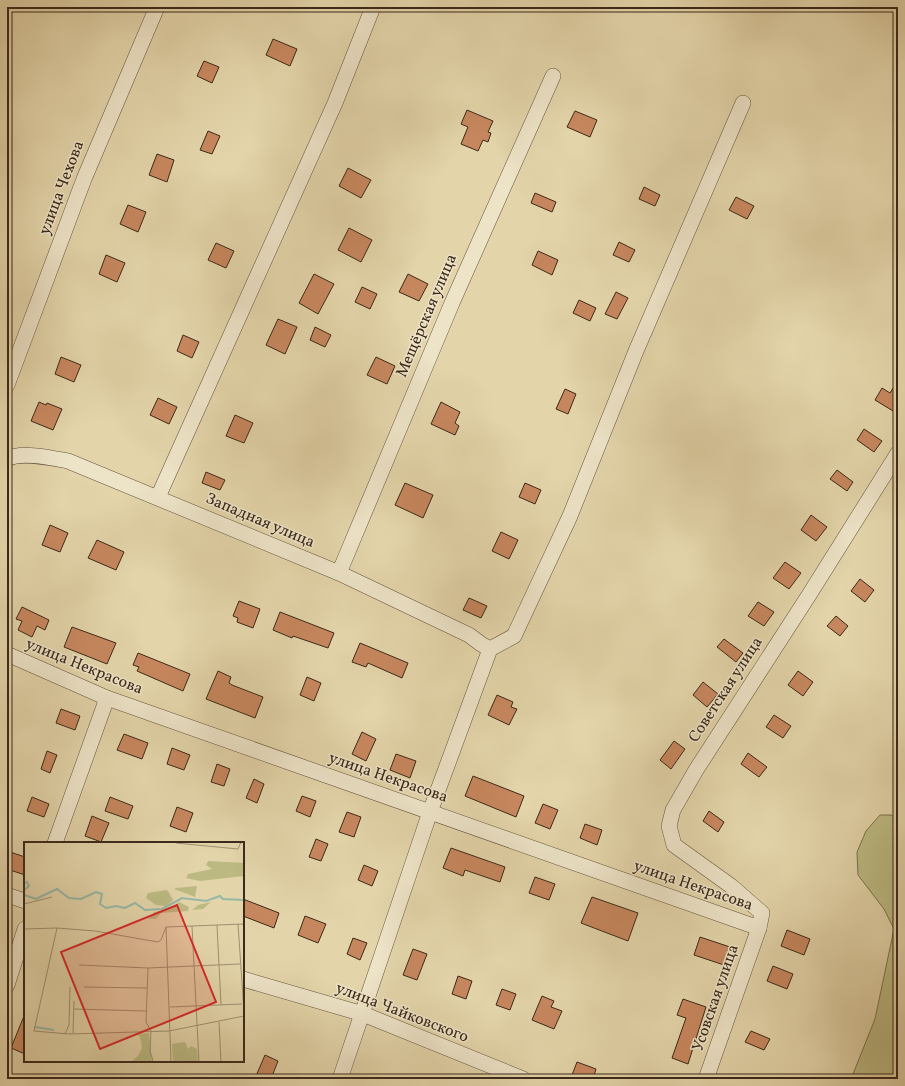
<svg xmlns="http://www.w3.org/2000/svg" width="905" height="1086" viewBox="0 0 905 1086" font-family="Vollkorn,serif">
<rect width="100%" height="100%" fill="#e3d4a9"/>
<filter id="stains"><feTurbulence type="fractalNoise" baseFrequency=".005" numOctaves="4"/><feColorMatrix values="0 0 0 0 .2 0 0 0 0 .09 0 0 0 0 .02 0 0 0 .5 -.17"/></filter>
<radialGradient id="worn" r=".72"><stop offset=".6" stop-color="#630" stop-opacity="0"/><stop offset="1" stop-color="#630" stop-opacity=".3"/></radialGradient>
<!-- green -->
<polygon fill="#bcba82" stroke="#7c724e" points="880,815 891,815 898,818 898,989 895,1017 898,1079 851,1079 875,1019 894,929 884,909 858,875 857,852 866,831"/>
<!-- building -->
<g fill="#c7875e" stroke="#3b291a">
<polygon points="273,39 297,49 290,66 266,55"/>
<polygon points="204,61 219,67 212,83 197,76"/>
<polygon points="467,110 493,121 488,132 491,133 488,142 483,140 478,151 461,144 468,127 461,124"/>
<polygon points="575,111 597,120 590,137 567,127"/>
<polygon points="208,131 220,136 212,154 200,150"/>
<polygon points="157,154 174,160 167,182 149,175"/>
<polygon points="348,168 371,180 361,198 339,186"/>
<polygon points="644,187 660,195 655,206 639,199"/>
<polygon points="535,193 556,202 552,212 531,203"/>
<polygon points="736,197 754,206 747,219 729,210"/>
<polygon points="128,205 146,212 138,232 120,224"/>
<polygon points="349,228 372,240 361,262 338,250"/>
<polygon points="619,242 635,250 629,262 613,255"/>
<polygon points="216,243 234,251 226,268 208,260"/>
<polygon points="538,251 558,260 552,275 532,265"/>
<polygon points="106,255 125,263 117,282 99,274"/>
<polygon points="314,274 334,284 318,314 299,303"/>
<polygon points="408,274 428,284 419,301 399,292"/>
<polygon points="362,287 377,294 370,309 355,302"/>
<polygon points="616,292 628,298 617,319 605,314"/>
<polygon points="579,300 596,308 590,321 573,313"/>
<polygon points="278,319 297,327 285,354 266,345"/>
<polygon points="315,327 331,335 325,347 310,340"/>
<polygon points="183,335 199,342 192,358 177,351"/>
<polygon points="61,357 81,365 74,382 55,374"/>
<polygon points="376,357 395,366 387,384 367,375"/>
<polygon points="898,380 898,414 875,400 882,388 890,393"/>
<polygon points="565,389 576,394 568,414 556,409"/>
<polygon points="158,398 177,407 169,424 150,415"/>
<polygon points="39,402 46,405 47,403 62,409 53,430 31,421"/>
<polygon points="441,402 460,412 455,423 459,426 455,435 431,424"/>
<polygon points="235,415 253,423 244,443 226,436"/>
<polygon points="864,429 882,441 874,452 857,440"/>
<polygon points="837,470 853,482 847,491 830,479"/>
<polygon points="206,472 225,480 220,490 202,483"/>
<polygon points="405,483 433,495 423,518 395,505"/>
<polygon points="525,483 541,490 535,504 519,497"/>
<polygon points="811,515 827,527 816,541 801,530"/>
<polygon points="50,525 68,533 60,552 42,545"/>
<polygon points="501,532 518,540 509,559 492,551"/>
<polygon points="97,540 124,552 116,570 88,558"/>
<polygon points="785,562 801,573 789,589 773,578"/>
<polygon points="860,579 874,590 865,602 851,591"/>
<polygon points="469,598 487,606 481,618 463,610"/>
<polygon points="239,601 260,609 253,628 237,622 238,618 233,616"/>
<polygon points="758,602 774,612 764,626 748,616"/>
<polygon points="22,607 49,620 45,630 37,626 32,637 18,630 22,621 16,619"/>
<polygon points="280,612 334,633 328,648 293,636 292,638 273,630"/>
<polygon points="836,616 848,626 840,636 827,626"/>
<polygon points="72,627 116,643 107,664 64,647"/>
<polygon points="724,639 743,653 736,662 717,647"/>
<polygon points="360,643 408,663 402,678 368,663 366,667 352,662"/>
<polygon points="138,653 190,674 183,691 137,671 139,667 133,665"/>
<polygon points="218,671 231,677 229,683 232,685 263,697 255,718 206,699"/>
<polygon points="798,671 813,682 803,696 788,685"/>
<polygon points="307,677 321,683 314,701 300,695"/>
<polygon points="703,682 718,694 707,707 693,695"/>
<polygon points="497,695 513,702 511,707 517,709 509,725 488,715"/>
<polygon points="61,709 80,716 75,730 56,723"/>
<polygon points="774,715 791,726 783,738 766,727"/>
<polygon points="362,732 376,739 366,761 352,754"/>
<polygon points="124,734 148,743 142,759 117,750"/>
<polygon points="674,741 685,749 671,769 660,760"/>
<polygon points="172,748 190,755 184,770 167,764"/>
<polygon points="47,751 57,755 50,773 41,769"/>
<polygon points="748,753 767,767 759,777 741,764"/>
<polygon points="396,754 416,761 410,778 390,770"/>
<polygon points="217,764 230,769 224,786 211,782"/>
<polygon points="473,776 524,796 516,817 465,796"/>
<polygon points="254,779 264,784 257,803 246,798"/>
<polygon points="302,796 316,801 310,817 296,811"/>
<polygon points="32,797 49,804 44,817 27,811"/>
<polygon points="110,797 133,806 128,819 105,811"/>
<polygon points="543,804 558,810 550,829 535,823"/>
<polygon points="177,807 193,813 186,832 170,826"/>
<polygon points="709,811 724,822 718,832 703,821"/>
<polygon points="347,812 361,817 354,837 339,832"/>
<polygon points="92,816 109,823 101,842 85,836"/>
<polygon points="585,824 602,830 597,845 580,838"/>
<polygon points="316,839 328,844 321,861 309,857"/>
<polygon points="451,848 505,867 500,882 465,870 463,876 443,868"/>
<polygon points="10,852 25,857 25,875 7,869 7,861"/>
<polygon points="364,865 378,871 372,886 358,880"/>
<polygon points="535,877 555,884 549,900 529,893"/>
<polygon points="592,897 638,913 628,941 581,923"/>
<polygon points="243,899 279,913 274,928 243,916"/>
<polygon points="305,916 326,924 318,943 298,935"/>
<polygon points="787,930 810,939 804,955 781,946"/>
<polygon points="700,937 730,947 724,965 694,955"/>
<polygon points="353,938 367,943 360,960 347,954"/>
<polygon points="413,949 427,954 417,980 403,975"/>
<polygon points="773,966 793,974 787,989 767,981"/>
<polygon points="458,976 472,981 466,999 452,994"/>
<polygon points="502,989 516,994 510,1010 496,1005"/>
<polygon points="542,996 554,1001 551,1007 562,1011 554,1029 532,1020"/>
<polygon points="683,999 706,1007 688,1064 672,1058 686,1018 677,1015"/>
<polygon points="24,1016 25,1016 25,1054 11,1048"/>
<polygon points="751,1031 770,1039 764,1050 745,1042"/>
<polygon points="265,1055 278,1061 271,1079 263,1079 256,1076"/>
<polygon points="577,1062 596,1069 593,1079 584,1079 572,1075"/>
</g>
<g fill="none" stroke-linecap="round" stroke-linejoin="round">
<defs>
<g id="minor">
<polyline points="7,385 84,179 157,7"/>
<path d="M 7,459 C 21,451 52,458 68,461 L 339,573 L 469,635 L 481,644 L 490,649"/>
<polyline points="158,497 335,103 373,7"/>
<polyline points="339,573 452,303 553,76"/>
<polyline points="7,654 107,698 759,928"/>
<polyline points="55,843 107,698"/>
<polyline points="7,895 25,901"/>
<polyline points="243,979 363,1014 523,1079"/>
<polyline points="7,985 25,929"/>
<polyline points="340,1079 430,812 490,649 514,636 570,516 636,351 743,103"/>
<polyline points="706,1079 759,928 762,913 731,886 674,845 669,826 673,810 696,770 809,595 898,453"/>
</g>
</defs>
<!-- minor casing -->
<use href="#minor" stroke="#65543e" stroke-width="16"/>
<!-- minor -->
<use href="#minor" stroke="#ede3c7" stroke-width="15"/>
</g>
<g text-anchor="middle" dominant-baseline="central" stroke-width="3" stroke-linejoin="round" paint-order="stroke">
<!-- street labels -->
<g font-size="16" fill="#3b291a" stroke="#ede3c7">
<text transform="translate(62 188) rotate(-69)">улица Чехова</text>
<text transform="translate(427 316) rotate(-67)">Мещёрская улица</text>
<text transform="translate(260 521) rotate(23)">Западная улица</text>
<text transform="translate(84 667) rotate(22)">улица Некрасова</text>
<text transform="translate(726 690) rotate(-57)">Советская улица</text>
<text transform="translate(388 778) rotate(19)">улица Некрасова</text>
<text transform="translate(693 886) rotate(19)">улица Некрасова</text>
<text transform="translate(716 998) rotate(-71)">Усовская улица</text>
<text transform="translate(402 1013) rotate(21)">улица Чайковского</text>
</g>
</g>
<!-- overview -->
<g transform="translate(24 842)">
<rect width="220" height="220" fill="#e3d4a9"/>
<path d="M 184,19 L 220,21 L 220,34 L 176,39 L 162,36 L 164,32 L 188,27 L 182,23 ZM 173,44 L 171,55 L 150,47 L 152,46 ZM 142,48 L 144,49 L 149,58 L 142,64 L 132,63 L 122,56 L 124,51 ZM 155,60 L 165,65 L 164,69 L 137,71 L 132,77 L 125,77 L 130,70 L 146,67 ZM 187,60 L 179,67 L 168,68 L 174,63 ZM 125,191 L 128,220 L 107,220 L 114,214 L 118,206 L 116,195 L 113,192 ZM 161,200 L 164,207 L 167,204 L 173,207 L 174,220 L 149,220 L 148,202 Z" fill="#bcba82"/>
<path fill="none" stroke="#95b8a7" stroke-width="2" d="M 0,41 L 3,40 L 5,44 L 0,48M 0,53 L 12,57 L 33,47 L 45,56 L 57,57 L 72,50 L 78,52 L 76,62 L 82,66 L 92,64 L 101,66 L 111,61 L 121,68 L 138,67 L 158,56 L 182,59 L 196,54 L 199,57 L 220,58M 11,185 L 30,188"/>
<path fill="none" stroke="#a09070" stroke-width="1" d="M 152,1 L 214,7 L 217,0M 0,62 L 28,55M 214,82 L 220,170M 193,83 L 197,163M 168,84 L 175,220M 142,85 L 137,98 L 134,100 L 71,89 L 33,86 L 10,189 L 45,192 L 145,189 L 220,174M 142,85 L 147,220M 142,85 L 220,82M 0,87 L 33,86M 55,123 L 124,126 L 216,122M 124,126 L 122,180 L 127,189 L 126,209 L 129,219M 60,145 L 123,146M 146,165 L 218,162M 50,167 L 122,169M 195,180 L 197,220M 49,191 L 50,159M 41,192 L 45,183 L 46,145"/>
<path fill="#d62828" fill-opacity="0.15" stroke="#d62828" stroke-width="2" d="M 153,63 L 192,160 L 76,207 L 37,110 Z"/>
<rect width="220" height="220" fill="none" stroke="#3b291a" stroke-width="2"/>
</g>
<!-- margin -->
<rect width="905" height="1086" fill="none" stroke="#e3d4a9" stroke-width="24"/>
<rect x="8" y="8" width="889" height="1070" fill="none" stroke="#3b291a" stroke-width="2"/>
<rect x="12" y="12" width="881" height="1062" fill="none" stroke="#3b291a"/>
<rect width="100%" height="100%" filter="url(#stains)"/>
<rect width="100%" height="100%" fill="url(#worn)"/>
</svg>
